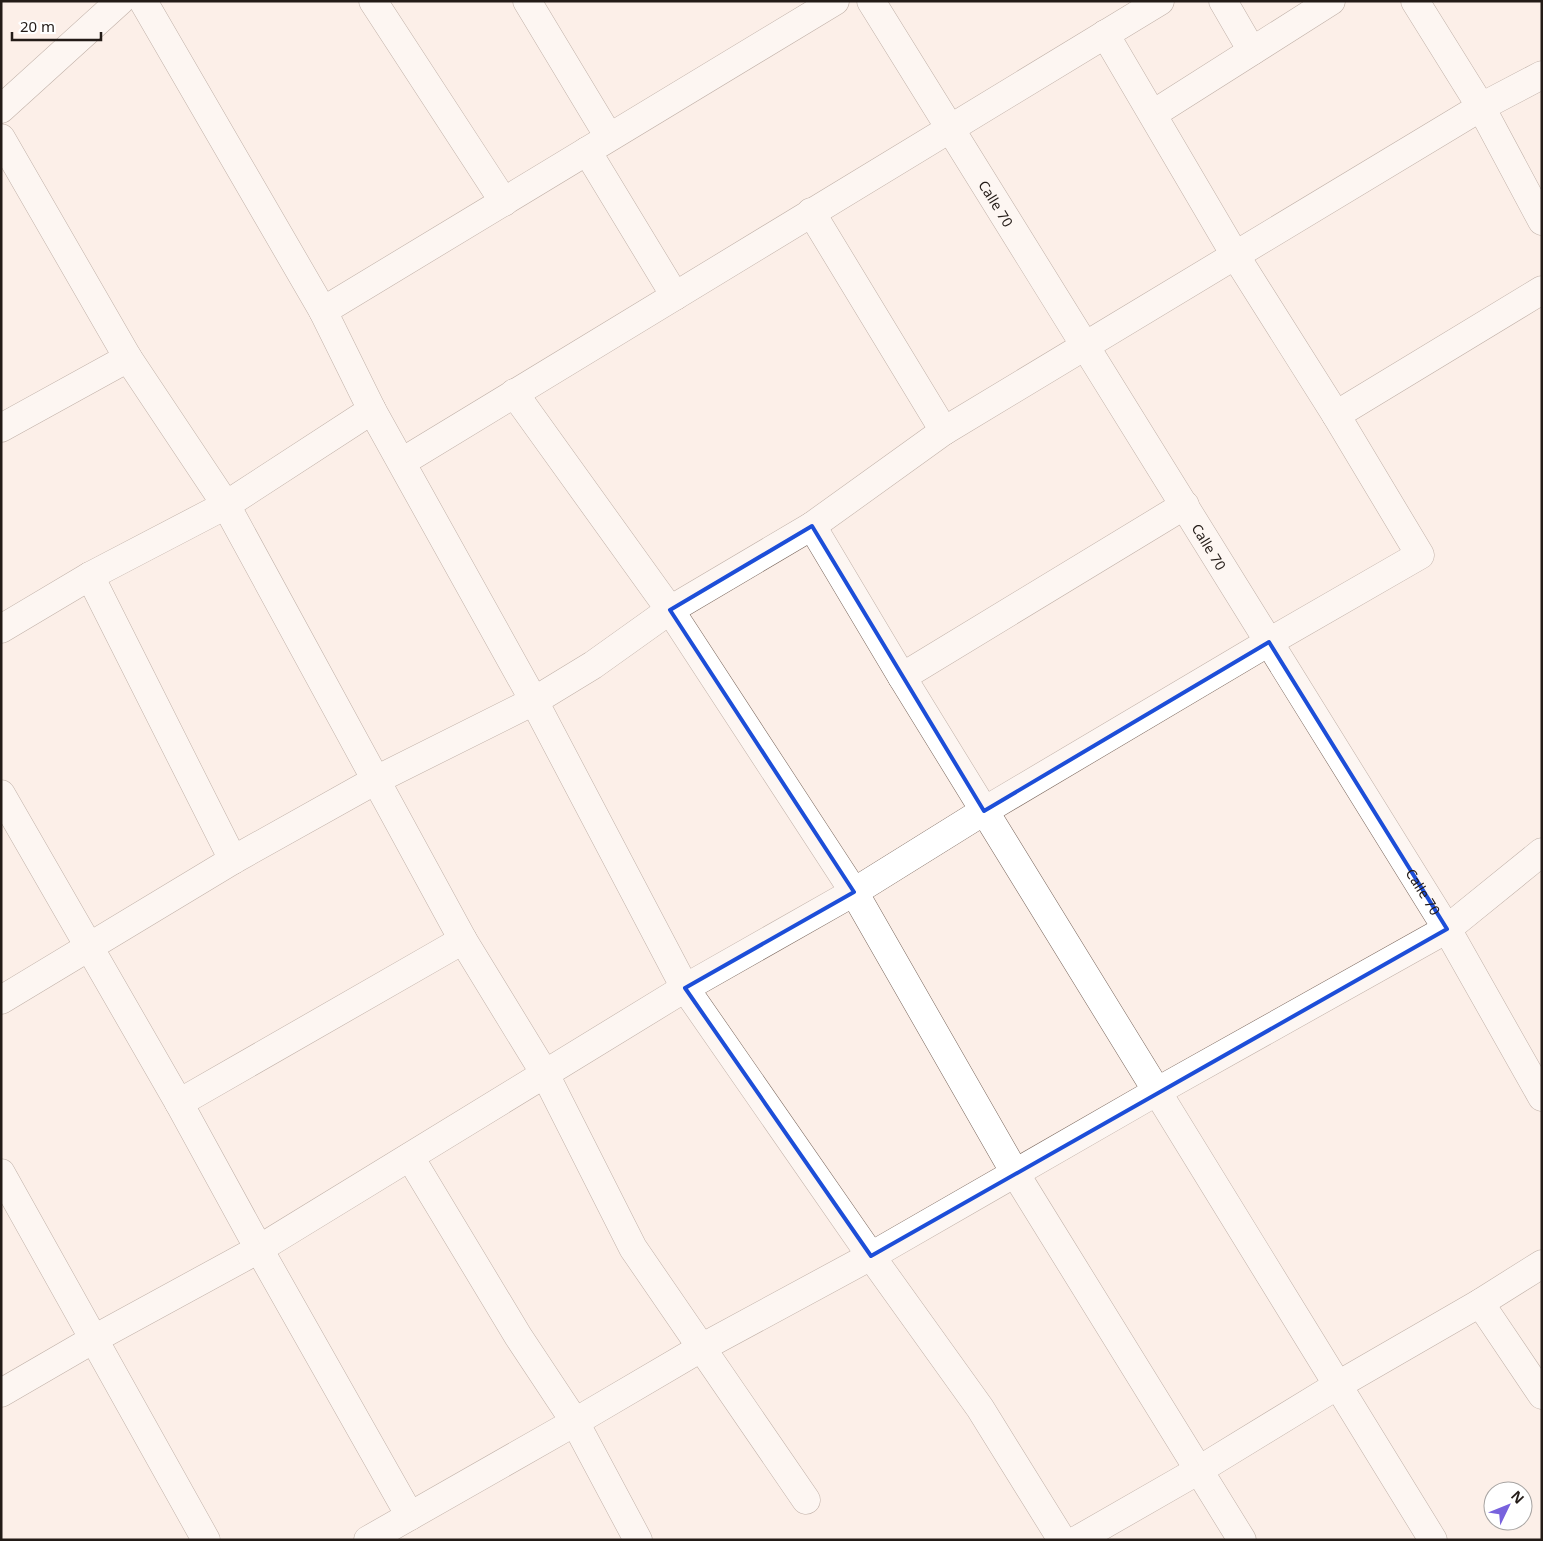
<svg xmlns="http://www.w3.org/2000/svg" width="1543" height="1541" viewBox="0 0 1543 1541" font-family="'Noto Sans',sans-serif">
<rect width="100%" height="100%" fill="#fcefe8"/>
<g fill="none" stroke-linecap="round" stroke-linejoin="round">
<defs>
<g id="street">
<polyline points="143,1 323,311 372,410 534,701 685,988 871,1256 980,1408 1062,1540"/>
<polyline points="373,1 504,202"/>
<polyline points="527,1 609,137"/>
<path id="s1" d="M 871,1 L 1447,929 L 1542,1097"/>
<polyline points="1223,1 1252,51"/>
<polyline points="1415,1 1481,107 1542,221"/>
<polyline points="1,109 120,1"/>
<polyline points="1153,114 1331,1"/>
<polyline points="1,138 128,358 226,505 463,940 545,1074 633,1248 806,1500"/>
<polyline points="587,151 675,296"/>
<polyline points="811,212 944,431"/>
<polyline points="323,311 835,1"/>
<polyline points="514,393 670,610 854,892 1015,1173 1242,1540"/>
<polyline points="1336,415 1542,290"/>
<polyline points="1,428 128,358"/>
<polyline points="402,462 1160,1"/>
<polyline points="812,526 902,677 1433,1540"/>
<polyline points="90,576 233,860"/>
<polyline points="1,629 90,576 226,505 372,410"/>
<polyline points="902,677 1185,505"/>
<polyline points="1,794 179,1103 259,1249 410,1516"/>
<polyline points="1,1000 233,860 376,780 534,701 593,665 670,610 812,526 944,431 1481,107 1542,75"/>
<polyline points="179,1103 463,940"/>
<polyline points="410,1157 518,1336 575,1422 638,1540"/>
<polyline points="1,1173 206,1540"/>
<polyline points="1480,1303 1542,1395"/>
<polyline points="1,1393 94,1339 259,1249 685,988 854,892 984,811 1269,642 1420,555 1336,415 1235,255 1105,34"/>
<polyline points="368,1540 575,1422 701,1348 871,1256 1156,1092 1447,929 1542,852"/>
<polyline points="1077,1540 1199,1470 1338,1385 1480,1303 1542,1264"/>
</g>
</defs>
<!-- street casing -->
<use href="#street" stroke="#79665c" stroke-width="29"/>
<!-- street -->
<use href="#street" stroke="#fff" stroke-width="28"/>
</g>
<!-- marked area -->
<path d="M0 0H1543V1541H0ZM 812,526 L 984,811 L 1269,642 L 1447,929 L 871,1256 L 685,988 L 854,892 L 670,610 Z" fill="#fcefe8" fill-opacity=".55" fill-rule="evenodd"/>
<path fill="none" stroke="#1d4ed8" stroke-width="4" stroke-linejoin="round" d="M 812,526 L 984,811 L 1269,642 L 1447,929 L 871,1256 L 685,988 L 854,892 L 670,610 Z"/>
<g text-anchor="middle" dominant-baseline="central" stroke-width="5" stroke-linejoin="round" paint-order="stroke">
<!-- street labels -->
<g font-size="14" fill="#231b17" stroke="#fff">
<text stroke="none"><textPath href="#s1" startOffset="238">Calle 70</textPath></text>
<text stroke="none"><textPath href="#s1" startOffset="642">Calle 70</textPath></text>
<text stroke="none"><textPath href="#s1" startOffset="1048">Calle 70</textPath></text>
</g>
</g>
<!-- border -->
<rect width="1543" height="1541" fill="none" stroke="#231b17" stroke-width="5"/>
<!-- north arrow -->
<g transform="translate(1508 1506) rotate(47)"><circle r="24" fill="#ffffff" stroke="#a7a4a2"/>
<path d="M0-4L9 19L0 12L-9 19Z" fill="#7862dd"/>
<text y="-8" font-size="14" font-weight="bold" text-anchor="middle" fill="#231b17">N</text>
</g>
<!-- scale -->
<path d="M12 32v8h89v-8" fill="none" stroke="#231b17" stroke-width="2.5"/>
<text x="20" y="32" font-size="15" fill="#231b17" stroke="#ffffff" stroke-width="4" paint-order="stroke">20 m</text>
</svg>
